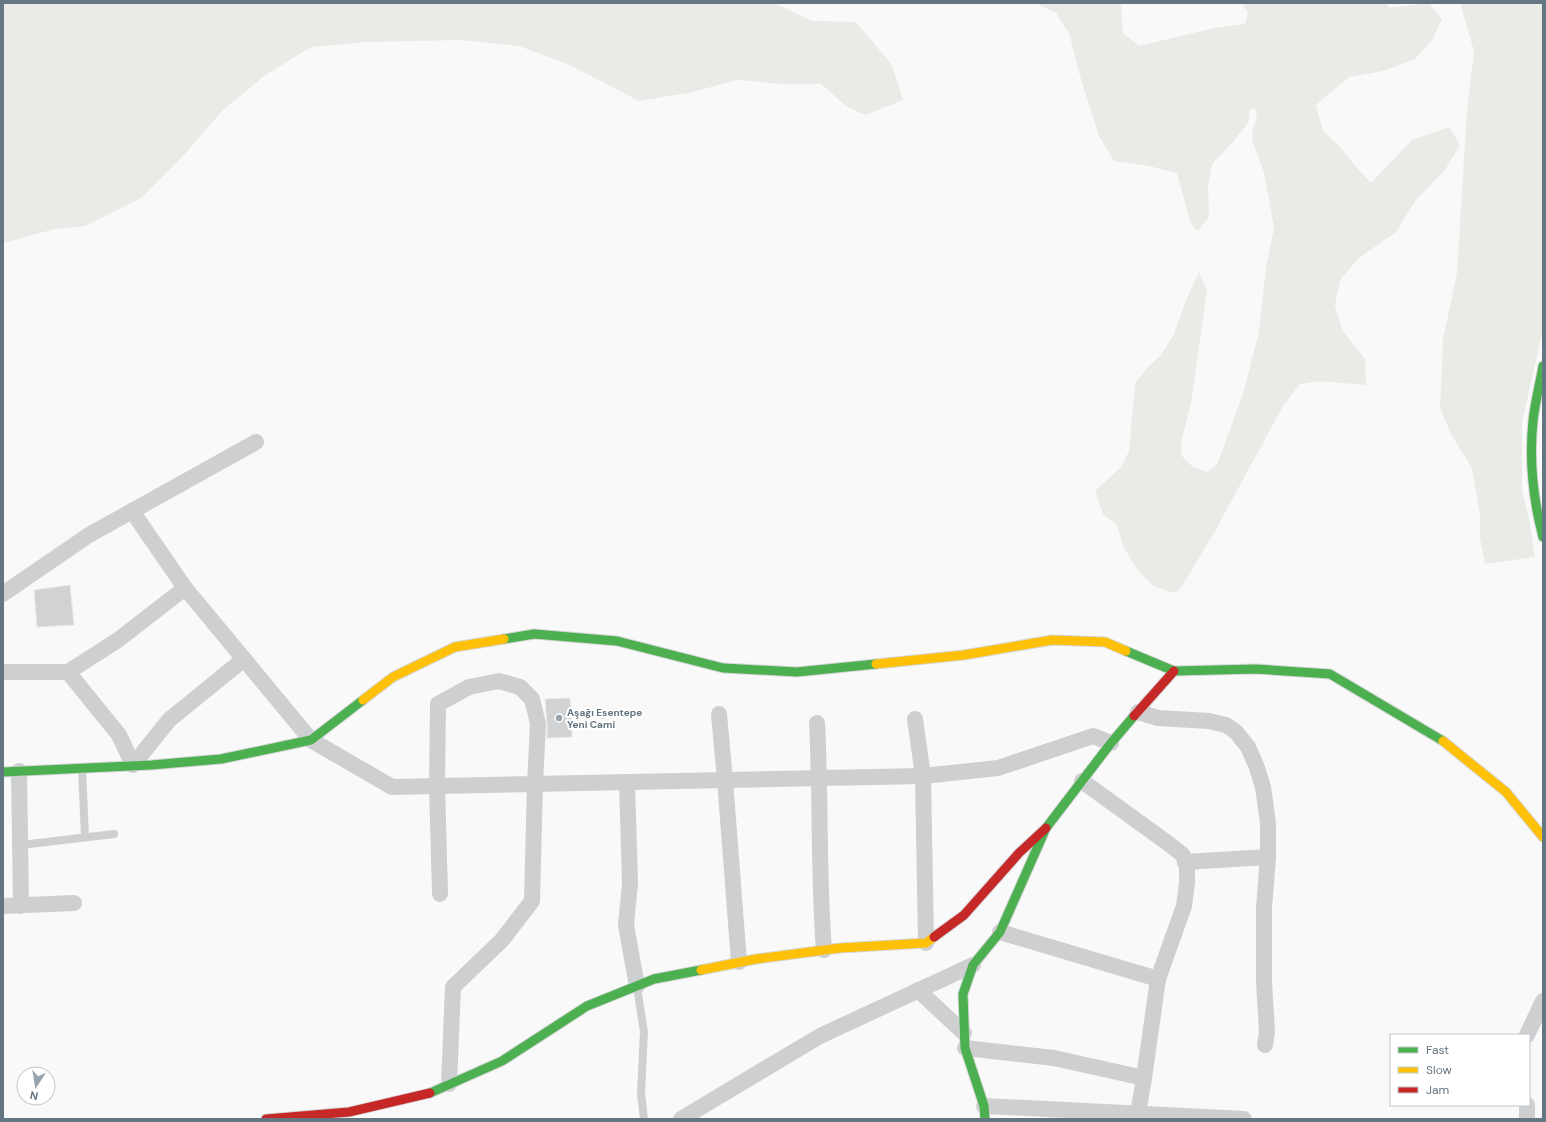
<svg xmlns="http://www.w3.org/2000/svg" width="1546" height="1122" viewBox="0 0 1546 1122" font-family="'DM Sans',sans-serif">
<rect width="100%" height="100%" fill="#f9f9f9"/>
<!-- green -->
<g fill="#e8ebe6">
<polygon points="3,3 774,3 812,21 856,22 892,65 903,100 865,115 846,106 821,84 783,84 737,80 693,92 639,101 570,65 519,46 460,40 367,42 311,47 264,76 222,111 182,157 141,198 85,226 55,229 3,243"/>
<polygon points="1035,3 1121,3 1123,33 1139,46 1214,28 1245,24 1248,13 1242,3 1385,3 1390,8 1429,3 1442,19 1432,40 1415,59 1383,71 1349,77 1316,105 1323,131 1341,148 1355,166 1371,183 1412,140 1449,127 1460,145 1445,170 1415,201 1396,232 1359,258 1340,280 1335,305 1342,330 1365,359 1366,385 1319,381 1300,384 1283,406 1215,531 1182,586 1175,593 1155,587 1139,572 1124,548 1117,525 1103,514 1095,491 1121,467 1129,451 1135,383 1148,367 1161,355 1173,336 1187,298 1199,272 1207,290 1191,404 1182,438 1181,455 1192,466 1207,472 1217,465 1244,391 1259,332 1266,268 1274,228 1264,172 1253,143 1252,131 1257,117 1255,108 1250,110 1248,123 1232,143 1212,164 1208,187 1209,217 1198,231 1191,225 1177,173 1149,166 1114,161 1099,136 1080,76 1069,33 1056,13"/>
<polygon points="1460,3 1543,3 1543,329 1522,422 1522,490 1530,524 1535,557 1485,564 1480,538 1480,514 1472,468 1451,434 1440,408 1443,339 1457,273 1467,111 1474,51"/>
</g>
<!-- building -->
<g fill="#d0d2d3" stroke="#e8e8e8">
<polygon points="70,585 74,625 37,627 34,590"/>
<polygon points="570,698 572,737 547,738 547,724 545,699"/>
</g>
<g fill="none" stroke-linecap="round" stroke-linejoin="round">
<defs>
<g id="fast">
<path d="M 1543,366 C 1540,384 1535,402 1533,421 C 1529,460 1533,499 1543,537"/>
<polyline points="504,639 534,634 617,641 723,668 797,672 876,664"/>
<polyline points="1126,651 1174,671 1256,669 1330,674 1443,741"/>
<polyline points="3,772 151,765 221,759 311,740 363,700"/>
<polyline points="430,1093 502,1061 587,1006 654,979 701,970"/>
<polyline points="985,1119 984,1106 965,1048 963,994 973,965 1000,932 1046,828 1111,743 1134,716"/>
</g>
<g id="slow">
<polyline points="876,664 964,655 1052,640 1105,642 1126,651"/>
<polyline points="363,700 393,677 455,647 504,639"/>
<polyline points="1443,741 1506,792 1543,837"/>
<polyline points="701,970 756,959 840,948 926,943 934,937"/>
</g>
<g id="jam">
<polyline points="1134,716 1174,671"/>
<polyline points="934,937 964,915 1019,853 1046,828"/>
<polyline points="266,1119 349,1112 430,1093"/>
</g>
</defs>
<!-- fast casing -->
<use href="#fast" stroke="#d5d6d7" stroke-width="11"/>
<!-- slow casing -->
<use href="#slow" stroke="#d5d6d7" stroke-width="11"/>
<!-- jam casing -->
<use href="#jam" stroke="#d5d6d7" stroke-width="11"/>
<!-- lane -->
<g stroke="#cecfd0" stroke-width="8">
<polyline points="82,770 85,837"/>
<polyline points="21,845 114,834"/>
<polyline points="637,987 644,1032 641,1093 644,1119"/>
</g>
<!-- street -->
<g stroke="#cecfd0" stroke-width="16">
<polyline points="132,511 185,588 311,740 392,787 923,776 998,768 1093,736 1111,743"/>
<polyline points="3,594 89,535 256,442"/>
<polyline points="3,672 68,672 118,640 185,588"/>
<polyline points="68,672 119,735 133,765 169,720 244,659"/>
<polyline points="1138,712 1158,718 1209,721 1226,725 1236,732 1248,747 1256,765 1263,787 1268,823 1268,857 1264,908 1264,982 1267,1032 1265,1045"/>
<polyline points="719,714 725,780 739,962"/>
<polyline points="915,719 923,776 926,943"/>
<path d="M 817,723 C 821,798 818,874 824,950"/>
<polyline points="19,771 21,906"/>
<polyline points="1082,781 1169,844 1183,855 1187,868 1187,883 1184,906 1158,979 1144,1078 1137,1119"/>
<polyline points="627,782 630,883 626,925 637,986"/>
<polyline points="1185,862 1268,857"/>
<polyline points="440,894 437,786 438,704 469,687 499,681 520,687 532,699 538,724 535,784 532,901 502,940 453,987 449,1084"/>
<polyline points="3,906 74,903"/>
<polyline points="1000,932 1158,979"/>
<polyline points="918,990 964,1033"/>
<polyline points="1527,1035 1543,1001"/>
<polyline points="965,1048 1054,1058 1144,1078"/>
<polyline points="984,1106 1244,1119"/>
<polyline points="681,1119 820,1036 973,965"/>
<polyline points="1527,1119 1527,1105"/>
</g>
<!-- fast -->
<use href="#fast" stroke="#4caf50" stroke-width="9"/>
<!-- slow -->
<use href="#slow" stroke="#ffc107" stroke-width="9"/>
<!-- jam -->
<use href="#jam" stroke="#c62828" stroke-width="9"/>
</g>
<!-- markers -->
<circle fill="#99a4ac" stroke="#fff" stroke-width="1.5" cx="559" cy="718" r="4"/>
<g text-anchor="middle" dominant-baseline="central" stroke-width="4" stroke-linejoin="round" paint-order="stroke">
<!-- poi labels -->
<g font-size="10" font-weight="bold" fill="#657683" stroke="#fff" text-anchor="start">
<text x="567" y="712">Aşağı Esentepe<tspan x="567" dy="12">Yeni Cami</tspan></text>
</g>
</g>
<!-- border -->
<rect width="1546" height="1122" fill="none" stroke="#657683" stroke-width="8"/>
<!-- legend -->
<rect x="1390" y="1034" width="140" height="72" fill="#ffffff" stroke="#c1c8cd"/>
<rect x="1398" y="1047" width="20" height="6" fill="#4caf50" stroke="#c1c8cd"/>
<text x="1426" y="1054" font-size="12" fill="#657683">Fast</text>
<rect x="1398" y="1067" width="20" height="6" fill="#ffc107" stroke="#c1c8cd"/>
<text x="1426" y="1074" font-size="12" fill="#657683">Slow</text>
<rect x="1398" y="1087" width="20" height="6" fill="#c62828" stroke="#c1c8cd"/>
<text x="1426" y="1094" font-size="12" fill="#657683">Jam</text>
<!-- north arrow -->
<g transform="translate(36 1086) rotate(192)"><circle r="19" fill="#ffffff" stroke="#c1c8cd"/>
<path d="M0-3L7 15L0 10L-7 15Z" fill="#99a4ac"/>
<text y="-6" font-size="11" font-weight="bold" text-anchor="middle" fill="#657683">N</text>
</g>
</svg>
